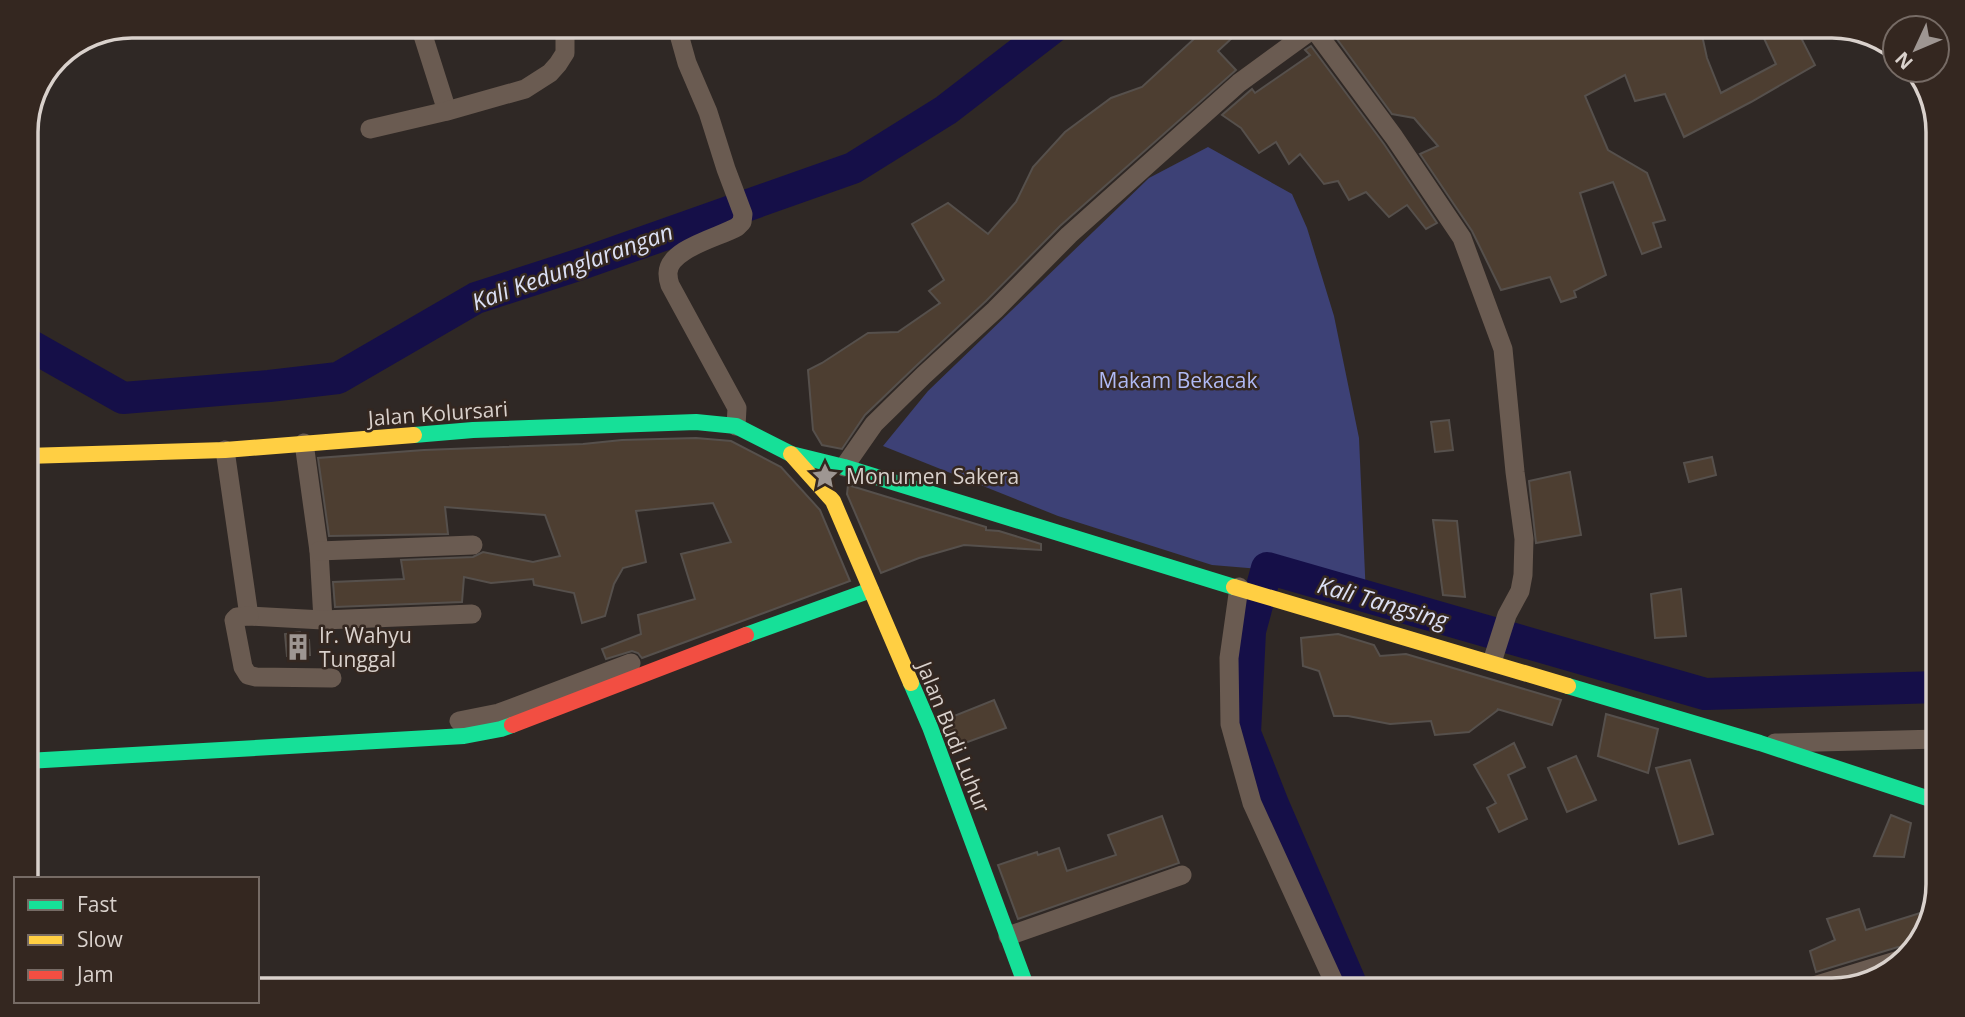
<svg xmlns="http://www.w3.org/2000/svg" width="1965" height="1017" viewBox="0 0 1965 1017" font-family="'Open Sans',sans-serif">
<rect width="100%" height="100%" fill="#2f2825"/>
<!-- green -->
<polygon fill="#3d4176" points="1208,147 1292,194 1307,228 1334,316 1359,438 1366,597 1272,570 1212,565 1058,516 883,446 928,391 1149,178"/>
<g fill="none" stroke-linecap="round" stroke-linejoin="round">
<!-- river -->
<g stroke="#150f48" stroke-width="32">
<polyline points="26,343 123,398 269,386 338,378 476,298 584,263 853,168 946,110 1055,26"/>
<polyline points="1354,991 1273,804 1245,733 1250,631 1267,568 1705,694 1939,687"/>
</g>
</g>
<!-- building -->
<g fill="#4d3e31" stroke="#56504c" stroke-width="2">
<polygon points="1208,26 1245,26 1218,51 1236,70 1060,226 986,301 916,366 865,415 842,449 822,445 813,430 808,370 822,363 868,333 898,332 940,303 929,291 944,280 912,224 948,203 988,234 1016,202 1033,167 1065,132 1111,98 1142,87"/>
<polygon points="1346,26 1700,26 1707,58 1721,93 1776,64 1762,34 1788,26 1795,26 1815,65 1751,102 1684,137 1665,94 1635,101 1625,75 1585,96 1608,150 1647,173 1665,220 1653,223 1661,247 1642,254 1613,182 1580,193 1606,275 1574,291 1576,297 1561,302 1550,277 1501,290 1472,231 1420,154 1438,146 1414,118 1392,114 1334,35"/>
<polygon points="1311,46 1384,144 1437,223 1426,229 1407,205 1389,217 1366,192 1349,200 1338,181 1324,184 1300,154 1289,164 1276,142 1259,153 1241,128 1222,115 1252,89 1255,93 1310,55 1305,50"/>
<polygon points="1449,420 1453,450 1435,452 1431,422"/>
<polygon points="696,438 731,441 781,467 820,510 850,581 642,658 638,653 632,651 606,659 602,649 641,634 638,615 695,599 681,554 731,542 713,503 636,511 646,562 623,568 614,584 605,616 582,623 574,593 534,585 533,579 491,583 464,577 462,602 335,607 333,582 404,579 401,560 473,557 483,552 533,562 560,556 545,515 445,507 448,534 329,536 318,458 424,450 583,444 622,440"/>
<polygon points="1712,457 1716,475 1689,482 1684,463"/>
<polygon points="1570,472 1581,535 1536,543 1529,481"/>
<polygon points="848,485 986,527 986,530 999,531 1041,544 1041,550 964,545 919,558 881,573 847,494"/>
<polygon points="1433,520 1457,521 1465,597 1443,595"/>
<polygon points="1681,589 1686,636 1655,638 1651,594"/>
<polygon points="300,632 301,640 309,640 310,655 287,656 285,634"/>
<polygon points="1338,634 1374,645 1380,656 1406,654 1561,700 1552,725 1497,709 1498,710 1469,732 1435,735 1431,721 1390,724 1348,716 1334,716 1319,671 1303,666 1301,638"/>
<polygon points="994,700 1006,728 954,747 944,720"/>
<polygon points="1606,714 1658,729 1648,773 1598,756"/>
<polygon points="1514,743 1525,767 1508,775 1527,819 1499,832 1487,808 1496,803 1474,765"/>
<polygon points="1576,756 1596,800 1567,812 1548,768"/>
<polygon points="1690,760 1713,834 1679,844 1656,768"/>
<polygon points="1891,815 1911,823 1904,857 1874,856"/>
<polygon points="1162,816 1179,863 1018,919 998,865 1037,852 1038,855 1059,848 1067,871 1116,855 1108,835"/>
<polygon points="1859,909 1866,930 1933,909 1928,932 1910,950 1905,947 1898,947 1816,972 1810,951 1835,940 1827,919"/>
</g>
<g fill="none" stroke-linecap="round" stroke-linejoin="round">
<!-- street -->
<g stroke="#6a5b51" stroke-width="19">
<polyline points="420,26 447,111"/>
<path d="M 688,26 L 682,29 L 680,38 L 687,63 L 708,112 L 726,169 L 743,214 L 742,222 L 737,227 C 720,237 667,249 668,274 C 668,278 669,282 670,285 L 737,408 L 736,426"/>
<polyline points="1314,29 1394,137 1462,238 1503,349 1515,472 1524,539 1523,575 1520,591 1507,615 1492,662"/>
<polyline points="370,129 447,111 525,89 550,73 558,64 565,53 565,39 563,26"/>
<polyline points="304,443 319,551 323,620"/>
<polyline points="225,450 249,616 323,620 472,614"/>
<polyline points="844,467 874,424 924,375 995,310 1069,235 1239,83 1317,26"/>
<polyline points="319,551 473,545"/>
<polyline points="1239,587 1229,658 1230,724 1252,803 1338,991"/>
<polyline points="249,616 237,617 234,620 243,667 248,675 256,677 332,678"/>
<polyline points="459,721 499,713 631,663"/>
<polyline points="1775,743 1939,739"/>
<polyline points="1008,936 1182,875"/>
<polyline points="1797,991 1902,959"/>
</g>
<!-- fast -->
<g stroke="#16e098" stroke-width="16">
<polyline points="414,435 473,430 696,422 736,426 791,454 844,467 1234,587"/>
<polyline points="746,635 871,590"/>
<polyline points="911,683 930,727 1028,991"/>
<polyline points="1568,686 1760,743 1939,802"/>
<polyline points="27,761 464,736 501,729 512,725"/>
</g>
<!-- slow -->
<g stroke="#ffcf43" stroke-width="16">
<polyline points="791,454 833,501 911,683"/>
<polyline points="26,456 225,450 414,435"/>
<polyline points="1234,587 1568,686"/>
</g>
<!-- jam -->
<polyline stroke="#f24e42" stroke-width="16" points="512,725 746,635"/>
</g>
<!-- icons -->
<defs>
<symbol id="sight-bare" viewBox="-9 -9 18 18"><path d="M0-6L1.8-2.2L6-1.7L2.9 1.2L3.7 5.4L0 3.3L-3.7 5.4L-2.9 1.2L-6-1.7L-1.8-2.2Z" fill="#9e9692" stroke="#342720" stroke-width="2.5" paint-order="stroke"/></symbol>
<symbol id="building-bare" viewBox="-9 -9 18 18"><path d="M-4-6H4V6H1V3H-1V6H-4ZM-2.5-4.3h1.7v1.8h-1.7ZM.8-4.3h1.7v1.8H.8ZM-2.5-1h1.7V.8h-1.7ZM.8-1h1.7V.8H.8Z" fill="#9e9692" stroke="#342720" stroke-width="2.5" paint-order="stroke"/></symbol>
</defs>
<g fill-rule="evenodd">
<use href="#sight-bare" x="806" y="457" width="38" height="38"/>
<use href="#building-bare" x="279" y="628" width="38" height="38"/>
</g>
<g text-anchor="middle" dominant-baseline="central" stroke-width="5" stroke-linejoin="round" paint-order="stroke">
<!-- park labels -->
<g font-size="21" fill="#b0baf5" stroke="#342720">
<text x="1178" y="380">Makam Bekacak</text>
</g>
<!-- street labels -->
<g font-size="21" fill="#d9d1cc" stroke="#342720">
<text transform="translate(438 413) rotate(-4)">Jalan Kolursari</text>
<text transform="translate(954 737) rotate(68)">Jalan Budi Luhur</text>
</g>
<!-- poi labels -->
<g font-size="21" fill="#d9d1cc" stroke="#342720" text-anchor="start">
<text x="846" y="476">Monumen Sakera</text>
<text x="319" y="635">Ir. Wahyu<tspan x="319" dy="24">Tunggal</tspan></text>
</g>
<!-- water labels -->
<g font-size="23" font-style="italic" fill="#dce0f5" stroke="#342720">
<text transform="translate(572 266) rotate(-20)">Kali Kedunglarangan</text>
<text transform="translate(1383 602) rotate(16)">Kali Tangsing</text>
</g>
</g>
<!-- crop -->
<path d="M0 0H1965V1017H0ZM132 38H1832A94 94 0 0 1 1926 132V884A94 94 0 0 1 1832 978H132A94 94 0 0 1 38 884V132A94 94 0 0 1 132 38Z" fill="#342720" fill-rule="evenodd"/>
<path fill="none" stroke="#d9d1cc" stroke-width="3.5" d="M132 38H1832A94 94 0 0 1 1926 132V884A94 94 0 0 1 1832 978H132A94 94 0 0 1 38 884V132A94 94 0 0 1 132 38Z"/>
<!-- legend -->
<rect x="14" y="877" width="245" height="126" fill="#342720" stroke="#766b65" stroke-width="2"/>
<rect x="28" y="900" width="35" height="10" fill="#16e098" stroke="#766b65" stroke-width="2"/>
<text x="77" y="912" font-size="21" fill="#d9d1cc">Fast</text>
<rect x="28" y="935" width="35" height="10" fill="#ffcf43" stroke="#766b65" stroke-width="2"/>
<text x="77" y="947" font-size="21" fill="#d9d1cc">Slow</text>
<rect x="28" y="970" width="35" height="10" fill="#f24e42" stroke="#766b65" stroke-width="2"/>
<text x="77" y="982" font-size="21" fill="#d9d1cc">Jam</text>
<!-- north arrow -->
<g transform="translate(1916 49) rotate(226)"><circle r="33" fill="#342720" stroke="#766b65" stroke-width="2"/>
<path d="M0-5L12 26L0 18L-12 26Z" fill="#9e9692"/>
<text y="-10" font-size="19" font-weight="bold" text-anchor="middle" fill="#d9d1cc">N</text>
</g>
</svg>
